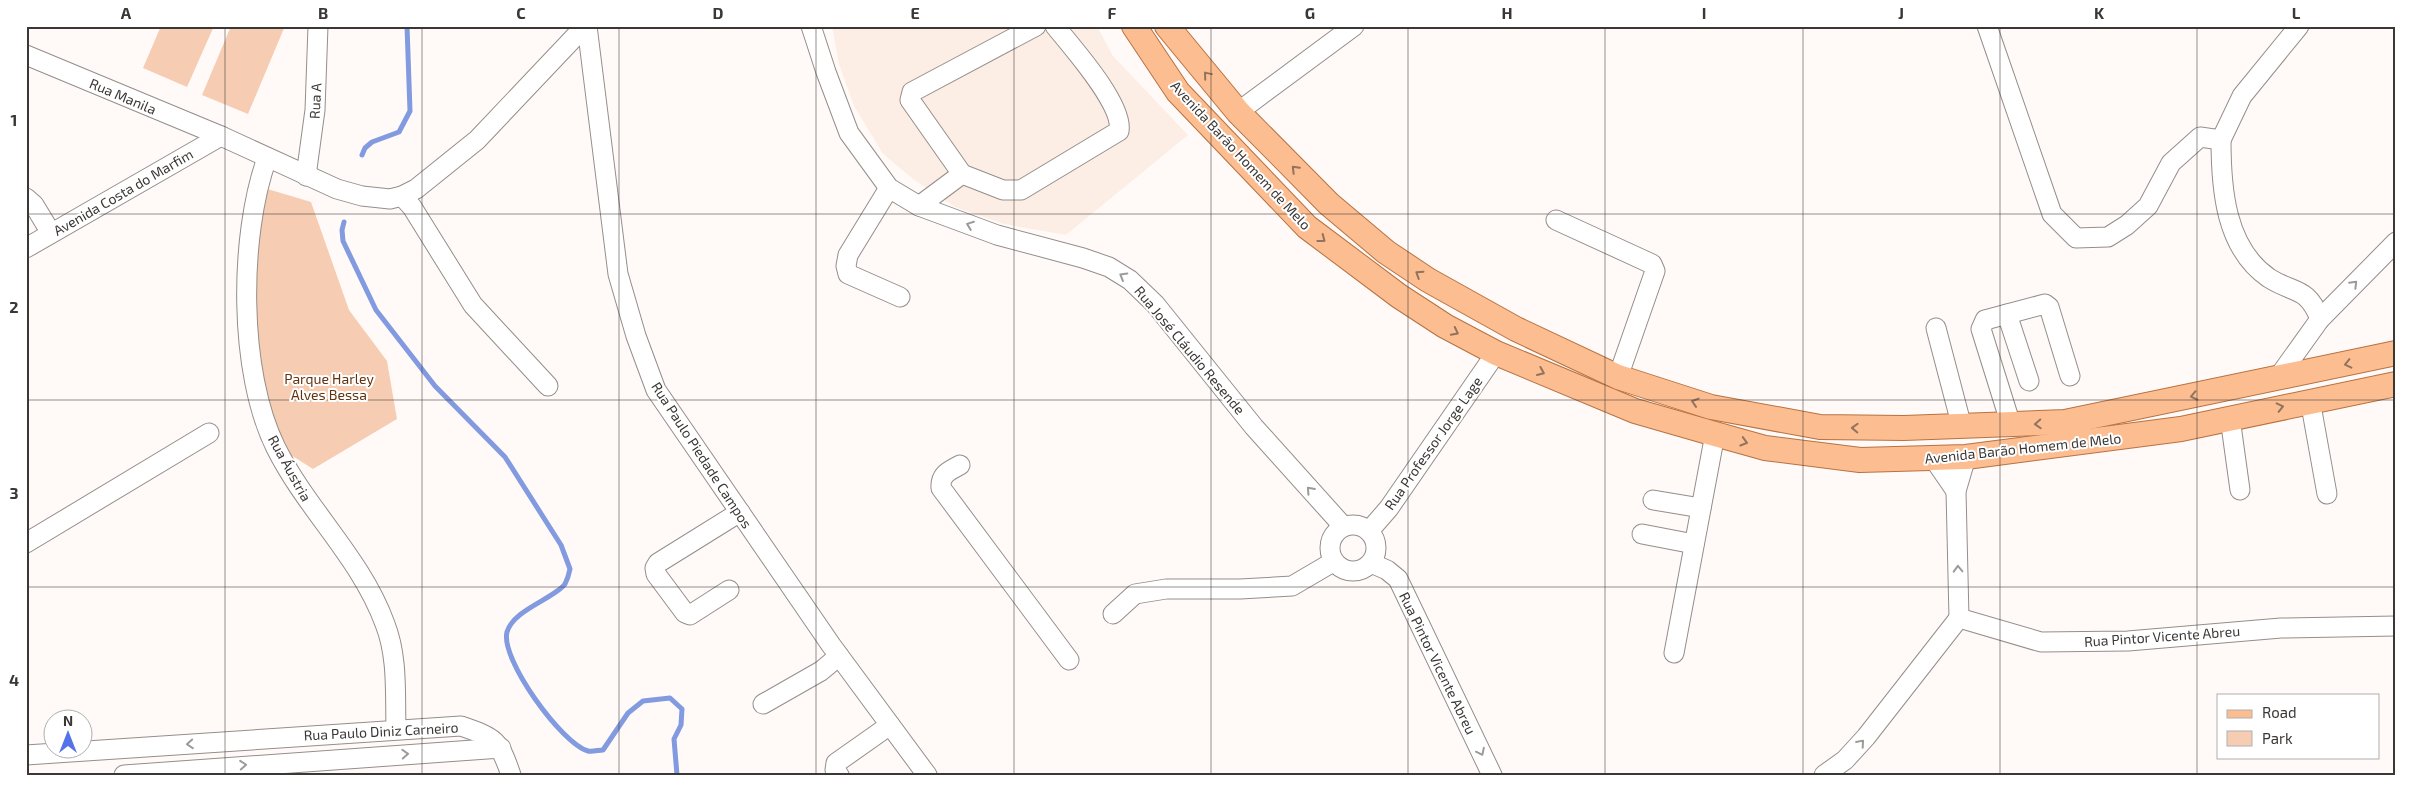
<svg xmlns="http://www.w3.org/2000/svg" width="2422" height="801" viewBox="0 0 2422 801" font-family="'Exo 2',sans-serif">
<rect width="100%" height="100%" fill="#fffaf8"/>
<!-- built -->
<polygon fill="#fdeee5" points="832,26 1097,26 1113,56 1188,135 1066,235 1004,224 955,207 913,179 883,154 854,106 839,64"/>
<!-- green -->
<g fill="#f6cdb3">
<polygon points="161,26 214,26 187,87 143,68"/>
<polygon points="231,26 285,26 248,114 202,95"/>
<polygon points="261,187 311,202 349,310 387,361 397,419 313,469 291,455 279,430 258,370 252,317"/>
</g>
<g fill="none" stroke-linecap="round" stroke-linejoin="round">
<!-- stream -->
<g stroke="#829adf" stroke-width="5">
<polyline points="362,155 365,148 372,142 399,132 410,111 407,26"/>
<path d="M 344,222 L 342,230 L 343,241 L 376,310 L 435,386 L 505,457 L 561,545 L 570,569 C 569,574 567,580 565,584 C 555,598 513,610 507,632 C 500,659 562,744 588,751 C 592,752 599,750 603,750 L 628,713 L 643,701 L 670,698 L 682,709 L 681,725 L 674,739 L 677,775"/>
</g>
<defs>
<g id="minor">
<polyline points="587,26 618,274 636,336 656,390 831,645 927,775"/>
<polyline points="811,26 826,72 849,133 889,188 919,206 997,235 1083,258 1109,267 1130,280 1155,304 1254,427 1343,526"/>
<path d="M 1036,26 L 912,92 L 910,100 L 962,174 L 1003,190 L 1021,190 L 1119,131 C 1124,105 1072,47 1055,26"/>
<path d="M 1987,26 L 2052,214 L 2076,238 L 2108,237 L 2127,225 L 2148,206 L 2171,163 L 2200,137 L 2221,140 C 2221,188 2225,248 2269,278 C 2294,294 2307,286 2320,319"/>
<polyline points="26,55 221,136 337,189 362,196 390,199 402,196 416,189 477,140 585,26"/>
<polyline points="1238,112 1354,26"/>
<polyline points="2221,140 2242,96 2299,26"/>
<path d="M 267,158 C 239,236 238,372 276,448 C 307,510 361,558 385,624 C 398,657 395,694 396,729"/>
<polyline points="306,176 315,110 318,26"/>
<polyline points="889,188 848,255 846,266 848,274 900,297"/>
<polyline points="402,196 412,207 473,305 548,386"/>
<polyline points="26,198 34,205 51,233"/>
<polyline points="919,206 962,174"/>
<polyline points="1556,220 1652,264 1655,271 1618,377"/>
<polyline points="26,248 221,136"/>
<polyline points="2007,314 2029,381"/>
<polyline points="1936,328 1962,427"/>
<polyline points="2277,379 2320,319 2396,242"/>
<polyline points="2310,400 2327,494"/>
<polyline points="2230,418 2240,490"/>
<polyline points="2011,425 1981,329 1985,320 2045,304 2049,307 2070,376"/>
<polyline points="1934,459 1956,491"/>
<path d="M 960,465 C 949,471 940,474 941,488 L 1069,660"/>
<polyline points="1653,500 1701,508"/>
<circle cx="1353" cy="548" r="23"/>
<polyline points="1369,531 1389,508 1496,353"/>
<polyline points="1642,534 1694,544"/>
<polyline points="26,543 209,433"/>
<polyline points="1371,563 1387,570 1398,579 1492,775"/>
<polyline points="729,590 690,615 685,613 656,574 655,568 658,563 740,512"/>
<polyline points="1113,614 1135,594 1166,589 1240,589 1292,586 1333,562"/>
<polyline points="1959,618 2041,642 2128,641 2281,628 2396,626"/>
<polyline points="1959,618 1956,491 1966,457"/>
<polyline points="1674,653 1715,434"/>
<polyline points="763,704 821,671 839,656"/>
<path d="M 26,755 L 461,726 C 496,738 499,740 511,775"/>
<polyline points="124,775 501,748"/>
<polyline points="839,775 835,770 836,763 890,725"/>
<polyline points="1824,775 1845,760 1866,737 1959,618"/>
</g>
<g id="major">
<polyline points="1134,26 1178,92 1307,227 1399,296 1445,326 1496,353 1635,411 1715,434 1765,448 1860,460 1966,457 2181,429 2396,384"/>
<polyline points="1167,26 1238,112 1329,204 1386,252 1428,280 1516,329 1618,377 1711,407 1820,427 1904,428 2065,422 2396,353"/>
</g>
</defs>
<!-- minor casing -->
<use href="#minor" stroke="#958e8a" stroke-width="21"/>
<!-- major casing -->
<use href="#major" stroke="#b77241" stroke-width="26"/>
<!-- minor -->
<use href="#minor" stroke="#fff" stroke-width="19"/>
<!-- major -->
<use href="#major" stroke="#fcbd91" stroke-width="24"/>
</g>
<!-- one-way arrows -->
<defs><path id="oneway-chevron" d="M-2-3.5L2.5 0L-2 3.5" fill="none" stroke-width="1.6" stroke-linecap="round" stroke-linejoin="round" transform="scale(1.25)"/></defs>
<g stroke="#91735e">
<use href="#oneway-chevron" transform="translate(1207 75) rotate(-130)"/>
<use href="#oneway-chevron" transform="translate(1295 169) rotate(-135)"/>
<use href="#oneway-chevron" transform="translate(1322 239) rotate(37)"/>
<use href="#oneway-chevron" transform="translate(1419 274) rotate(-147)"/>
<use href="#oneway-chevron" transform="translate(1455 332) rotate(27)"/>
<use href="#oneway-chevron" transform="translate(2348 364) rotate(167)"/>
<use href="#oneway-chevron" transform="translate(1541 372) rotate(23)"/>
<use href="#oneway-chevron" transform="translate(2194 396) rotate(168)"/>
<use href="#oneway-chevron" transform="translate(1695 402) rotate(-162)"/>
<use href="#oneway-chevron" transform="translate(2280 407) rotate(-13)"/>
<use href="#oneway-chevron" transform="translate(2038 424) rotate(177)"/>
<use href="#oneway-chevron" transform="translate(1855 428) rotate(-178)"/>
<use href="#oneway-chevron" transform="translate(1744 442) rotate(16)"/>
</g>
<g stroke="#9c9b9a">
<use href="#oneway-chevron" transform="translate(970 225) rotate(-159)"/>
<use href="#oneway-chevron" transform="translate(1123 276) rotate(-150)"/>
<use href="#oneway-chevron" transform="translate(2354 284) rotate(-45)"/>
<use href="#oneway-chevron" transform="translate(1310 490) rotate(-132)"/>
<use href="#oneway-chevron" transform="translate(1958 569) rotate(-92)"/>
<use href="#oneway-chevron" transform="translate(1861 743) rotate(-49)"/>
<use href="#oneway-chevron" transform="translate(190 744) rotate(176)"/>
<use href="#oneway-chevron" transform="translate(1481 752) rotate(64)"/>
<use href="#oneway-chevron" transform="translate(405 754) rotate(-3)"/>
<use href="#oneway-chevron" transform="translate(243 765) rotate(-4)"/>
</g>
<!-- grid -->
<path fill="none" stroke="#3a3735" stroke-width="1" stroke-opacity="0.55" d="M 225,26 L 225,775M 422,26 L 422,775M 619,26 L 619,775M 816,26 L 816,775M 1014,26 L 1014,775M 1211,26 L 1211,775M 1408,26 L 1408,775M 1605,26 L 1605,775M 1803,26 L 1803,775M 2000,26 L 2000,775M 2197,26 L 2197,775M 26,214 L 2396,214M 26,400 L 2396,400M 26,587 L 2396,587"/>
<g text-anchor="middle" dominant-baseline="central" stroke-width="4" stroke-linejoin="round" paint-order="stroke">
<!-- street labels -->
<g font-size="14" fill="#3a3735" stroke="#fff">
<text transform="translate(123 96) rotate(23)">Rua Manila</text>
<text transform="translate(315 101) rotate(-87)">Rua A</text>
<text transform="translate(1241 155) rotate(47)">Avenida Barão Homem de Melo</text>
<text transform="translate(123 192) rotate(-30)">Avenida Costa do Marfim</text>
<text transform="translate(1190 350) rotate(50)">Rua José Cláudio Resende</text>
<text transform="translate(1433 443) rotate(-55)">Rua Professor Jorge Lage</text>
<text transform="translate(2023 448) rotate(-6)">Avenida Barão Homem de Melo</text>
<text transform="translate(702 455) rotate(57)">Rua Paulo Piedade Campos</text>
<text transform="translate(290 468) rotate(61)">Rua Áustria</text>
<text transform="translate(2162 636) rotate(-4)">Rua Pintor Vicente Abreu</text>
<text transform="translate(1438 663) rotate(64)">Rua Pintor Vicente Abreu</text>
<text transform="translate(381 731) rotate(-3)">Rua Paulo Diniz Carneiro</text>
</g>
<!-- park labels -->
<g font-size="14" fill="#623310" stroke="#fff">
<text x="329" y="378">Parque Harley<tspan x="329" dy="16">Alves Bessa</tspan></text>
</g>
</g>
<!-- border -->
<rect width="2422" height="801" fill="none" stroke="#ffffff" stroke-width="55"/>
<!-- legend -->
<rect x="2217" y="694" width="162" height="65" fill="#ffffff" stroke="#b0afae"/>
<rect x="2227" y="710" width="25" height="8" fill="#fcbd91" stroke="#b0afae"/>
<text x="2262" y="718" font-size="15" fill="#3a3735">Road</text>
<rect x="2227" y="731" width="25" height="15" fill="#f6cdb3" stroke="#b0afae"/>
<text x="2262" y="744" font-size="15" fill="#3a3735">Park</text>
<!-- north arrow -->
<g transform="translate(68 734)"><circle r="24" fill="#ffffff" stroke="#b0afae"/>
<path d="M0-4L9 19L0 12L-9 19Z" fill="#5473e8"/>
<text y="-8" font-size="14" font-weight="bold" text-anchor="middle" fill="#3a3735">N</text>
</g>
<rect x="28" y="28" width="2366" height="746" fill="none" stroke="#3a3735" stroke-width="2"/>
<g font-size="16" text-anchor="middle" font-weight="bold" fill="#3a3735">
<text x="126" y="19">A</text>
<text x="323" y="19">B</text>
<text x="521" y="19">C</text>
<text x="718" y="19">D</text>
<text x="915" y="19">E</text>
<text x="1112" y="19">F</text>
<text x="1310" y="19">G</text>
<text x="1507" y="19">H</text>
<text x="1704" y="19">I</text>
<text x="1901" y="19">J</text>
<text x="2099" y="19">K</text>
<text x="2296" y="19">L</text>
<text x="14" y="126">1</text>
<text x="14" y="313">2</text>
<text x="14" y="499">3</text>
<text x="14" y="686">4</text>
</g>
</svg>
